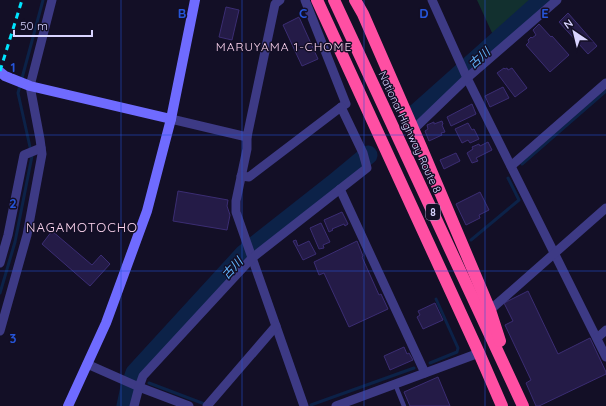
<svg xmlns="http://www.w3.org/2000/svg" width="606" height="406" viewBox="0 0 606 406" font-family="Quicksand,'Noto Sans JP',sans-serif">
<rect width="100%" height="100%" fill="#130f26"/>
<!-- green -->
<polygon fill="#12302f" points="477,0 532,0 493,35"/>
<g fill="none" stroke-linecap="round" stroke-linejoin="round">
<!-- stream -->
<g stroke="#0c2248" stroke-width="3">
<polyline points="522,164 606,91"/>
<polyline points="471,240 519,200 508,178"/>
<polyline points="0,293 15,242 32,156 18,93 43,0"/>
<polyline points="430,363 457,352 458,348 436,299"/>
<polyline points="149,383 207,405"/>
<polyline points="311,405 414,368"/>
</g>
<!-- river -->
<g stroke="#0c2248" stroke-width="19">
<polyline points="414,115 543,0"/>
<polyline points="126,406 130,387 135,373 244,254 333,184 368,155"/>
</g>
</g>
<!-- building -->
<g fill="#241b47" stroke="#3b2d73">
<polygon points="226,7 239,10 232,40 219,37"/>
<polygon points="568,13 597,46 588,54 559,22"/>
<polygon points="299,17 318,59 302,66 283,25"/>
<polygon points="539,24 551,37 552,36 569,55 550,72 526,45 529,42 528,40 531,37 532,38 536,35 533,30"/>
<polygon points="504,68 505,69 507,68 508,70 512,68 527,88 515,97 497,73"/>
<polygon points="503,87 509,98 490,107 485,96"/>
<polygon points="472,104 476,114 451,126 447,117"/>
<polygon points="442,121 443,124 442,125 445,132 441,133 442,135 429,141 425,131 428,129 427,125 434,122 434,124"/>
<polygon points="468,123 472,130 474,129 479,139 470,143 468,140 462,143 455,129"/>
<polygon points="488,142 492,150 476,158 478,161 472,163 467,153 473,149 472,147 479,144 480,146"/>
<polygon points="456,153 460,161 444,169 440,160"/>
<polygon points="178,191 228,200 227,206 230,215 227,230 173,221"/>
<polygon points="480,192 489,210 479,215 480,218 466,225 456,204"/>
<polygon points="342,212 348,224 345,226 344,224 332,229 333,230 329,232 324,220"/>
<polygon points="321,223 330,242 323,245 324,248 319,249 310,228"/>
<polygon points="52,231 92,265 101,255 110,264 90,286 42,244"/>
<polygon points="296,240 298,246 309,241 316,254 303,260 293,241"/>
<polygon points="357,241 363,256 362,257 379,295 381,294 388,309 349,327 324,273 319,275 314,262"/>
<polygon points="528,291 558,354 590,338 606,372 606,374 539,406 536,406 526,383 531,380 505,325 513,321 504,303"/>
<polygon points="435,303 443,320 423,329 417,317 420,315 418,311"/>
<polygon points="404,347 407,354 409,353 413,360 390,370 384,356"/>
<polygon points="438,377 450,406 410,406 404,392"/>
</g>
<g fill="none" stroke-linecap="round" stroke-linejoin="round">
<!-- lane -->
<polyline stroke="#3d3a85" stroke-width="4.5" points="395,384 404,406"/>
<!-- street -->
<g stroke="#3d3a85" stroke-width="9">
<polyline points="305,0 346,104 341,107"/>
<polyline points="432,0 467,78 606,357"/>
<polyline points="171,119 247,137 275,4 280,0"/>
<polyline points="414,129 467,78 557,0"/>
<polyline points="247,137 247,149 236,201 236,212 304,406"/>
<polyline points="511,166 606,83"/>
<polyline points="340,189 425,373"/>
<polyline points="0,263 8,235 24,155 41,148"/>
<polyline points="490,310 606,208"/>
<polyline points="0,331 27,235 42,154 40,139 30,86 52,0"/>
<polyline points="597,338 606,330"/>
<polyline points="87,364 139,387 189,406"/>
<polyline points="134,406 139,387 143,376 252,258 367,168 366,164 363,153 341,107 249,177 241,176"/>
<polyline points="207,406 276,326"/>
<polyline points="336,406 479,353"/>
</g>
<!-- secondary -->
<g stroke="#6f6bff" stroke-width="10">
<polyline points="0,72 5,76 30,86 171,119"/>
<polyline points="68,406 106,323 147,211 171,119 195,0"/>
</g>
<!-- highway -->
<g stroke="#ff4fa3" stroke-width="12">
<polyline points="317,0 479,353 502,406"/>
<polyline points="334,0 523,406"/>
<polyline points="355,0 363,14 421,147 490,310 500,341"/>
</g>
<!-- rail -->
<polyline stroke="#00e5ff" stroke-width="3" stroke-dasharray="6 5" stroke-linecap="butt" points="0,71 22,0"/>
</g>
<!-- grid -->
<path fill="none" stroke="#2655da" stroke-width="1" stroke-opacity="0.55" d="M 121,0 L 121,406M 242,0 L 242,406M 364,0 L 364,406M 485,0 L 485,406M 0,135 L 606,135M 0,271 L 606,271"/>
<g text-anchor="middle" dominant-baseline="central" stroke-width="3" stroke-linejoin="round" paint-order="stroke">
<!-- shield labels -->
<rect fill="#130f26" stroke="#9e99be" stroke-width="1" x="426" y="204" width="14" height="16" rx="3"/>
<g font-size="10" font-weight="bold" fill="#d9d4ff">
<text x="433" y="212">8</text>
</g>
<!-- street labels -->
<g font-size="11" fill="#d9d4ff" stroke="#130f26">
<text transform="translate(410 132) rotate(65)">National Highway Route 8</text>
</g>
<!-- neighbourhood labels -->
<g font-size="12" letter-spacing="1" fill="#ffd6f0" stroke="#130f26">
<text x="284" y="46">MARUYAMA 1-CHOME</text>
</g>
<!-- water labels -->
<g font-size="12" font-style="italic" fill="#62b6ff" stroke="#130f26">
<text transform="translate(479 58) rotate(-42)">古川</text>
<text transform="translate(232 268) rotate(-47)">古川</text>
</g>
<!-- quarter labels -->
<g font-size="13" letter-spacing="1" fill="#ffd6f0" stroke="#130f26">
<text x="82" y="227">NAGAMOTOCHO</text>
</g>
</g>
<g font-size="13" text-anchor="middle" font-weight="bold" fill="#2655da" stroke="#130f26" stroke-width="3" stroke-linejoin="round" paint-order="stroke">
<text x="182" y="18">B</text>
<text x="303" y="18">C</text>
<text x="424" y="18">D</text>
<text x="545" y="18">E</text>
<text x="13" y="72">1</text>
<text x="13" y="208">2</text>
<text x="13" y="343">3</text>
</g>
<!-- north arrow -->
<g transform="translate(574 32) rotate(325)" stroke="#130f26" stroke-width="3" paint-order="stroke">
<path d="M0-3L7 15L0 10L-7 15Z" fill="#d9d4ff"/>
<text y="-6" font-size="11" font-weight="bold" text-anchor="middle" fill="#d9d4ff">N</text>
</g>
<!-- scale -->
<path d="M14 30v6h78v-6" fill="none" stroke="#d9d4ff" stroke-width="2"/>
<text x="20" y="30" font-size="12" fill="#d9d4ff" stroke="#130f26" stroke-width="3" paint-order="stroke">50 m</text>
</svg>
